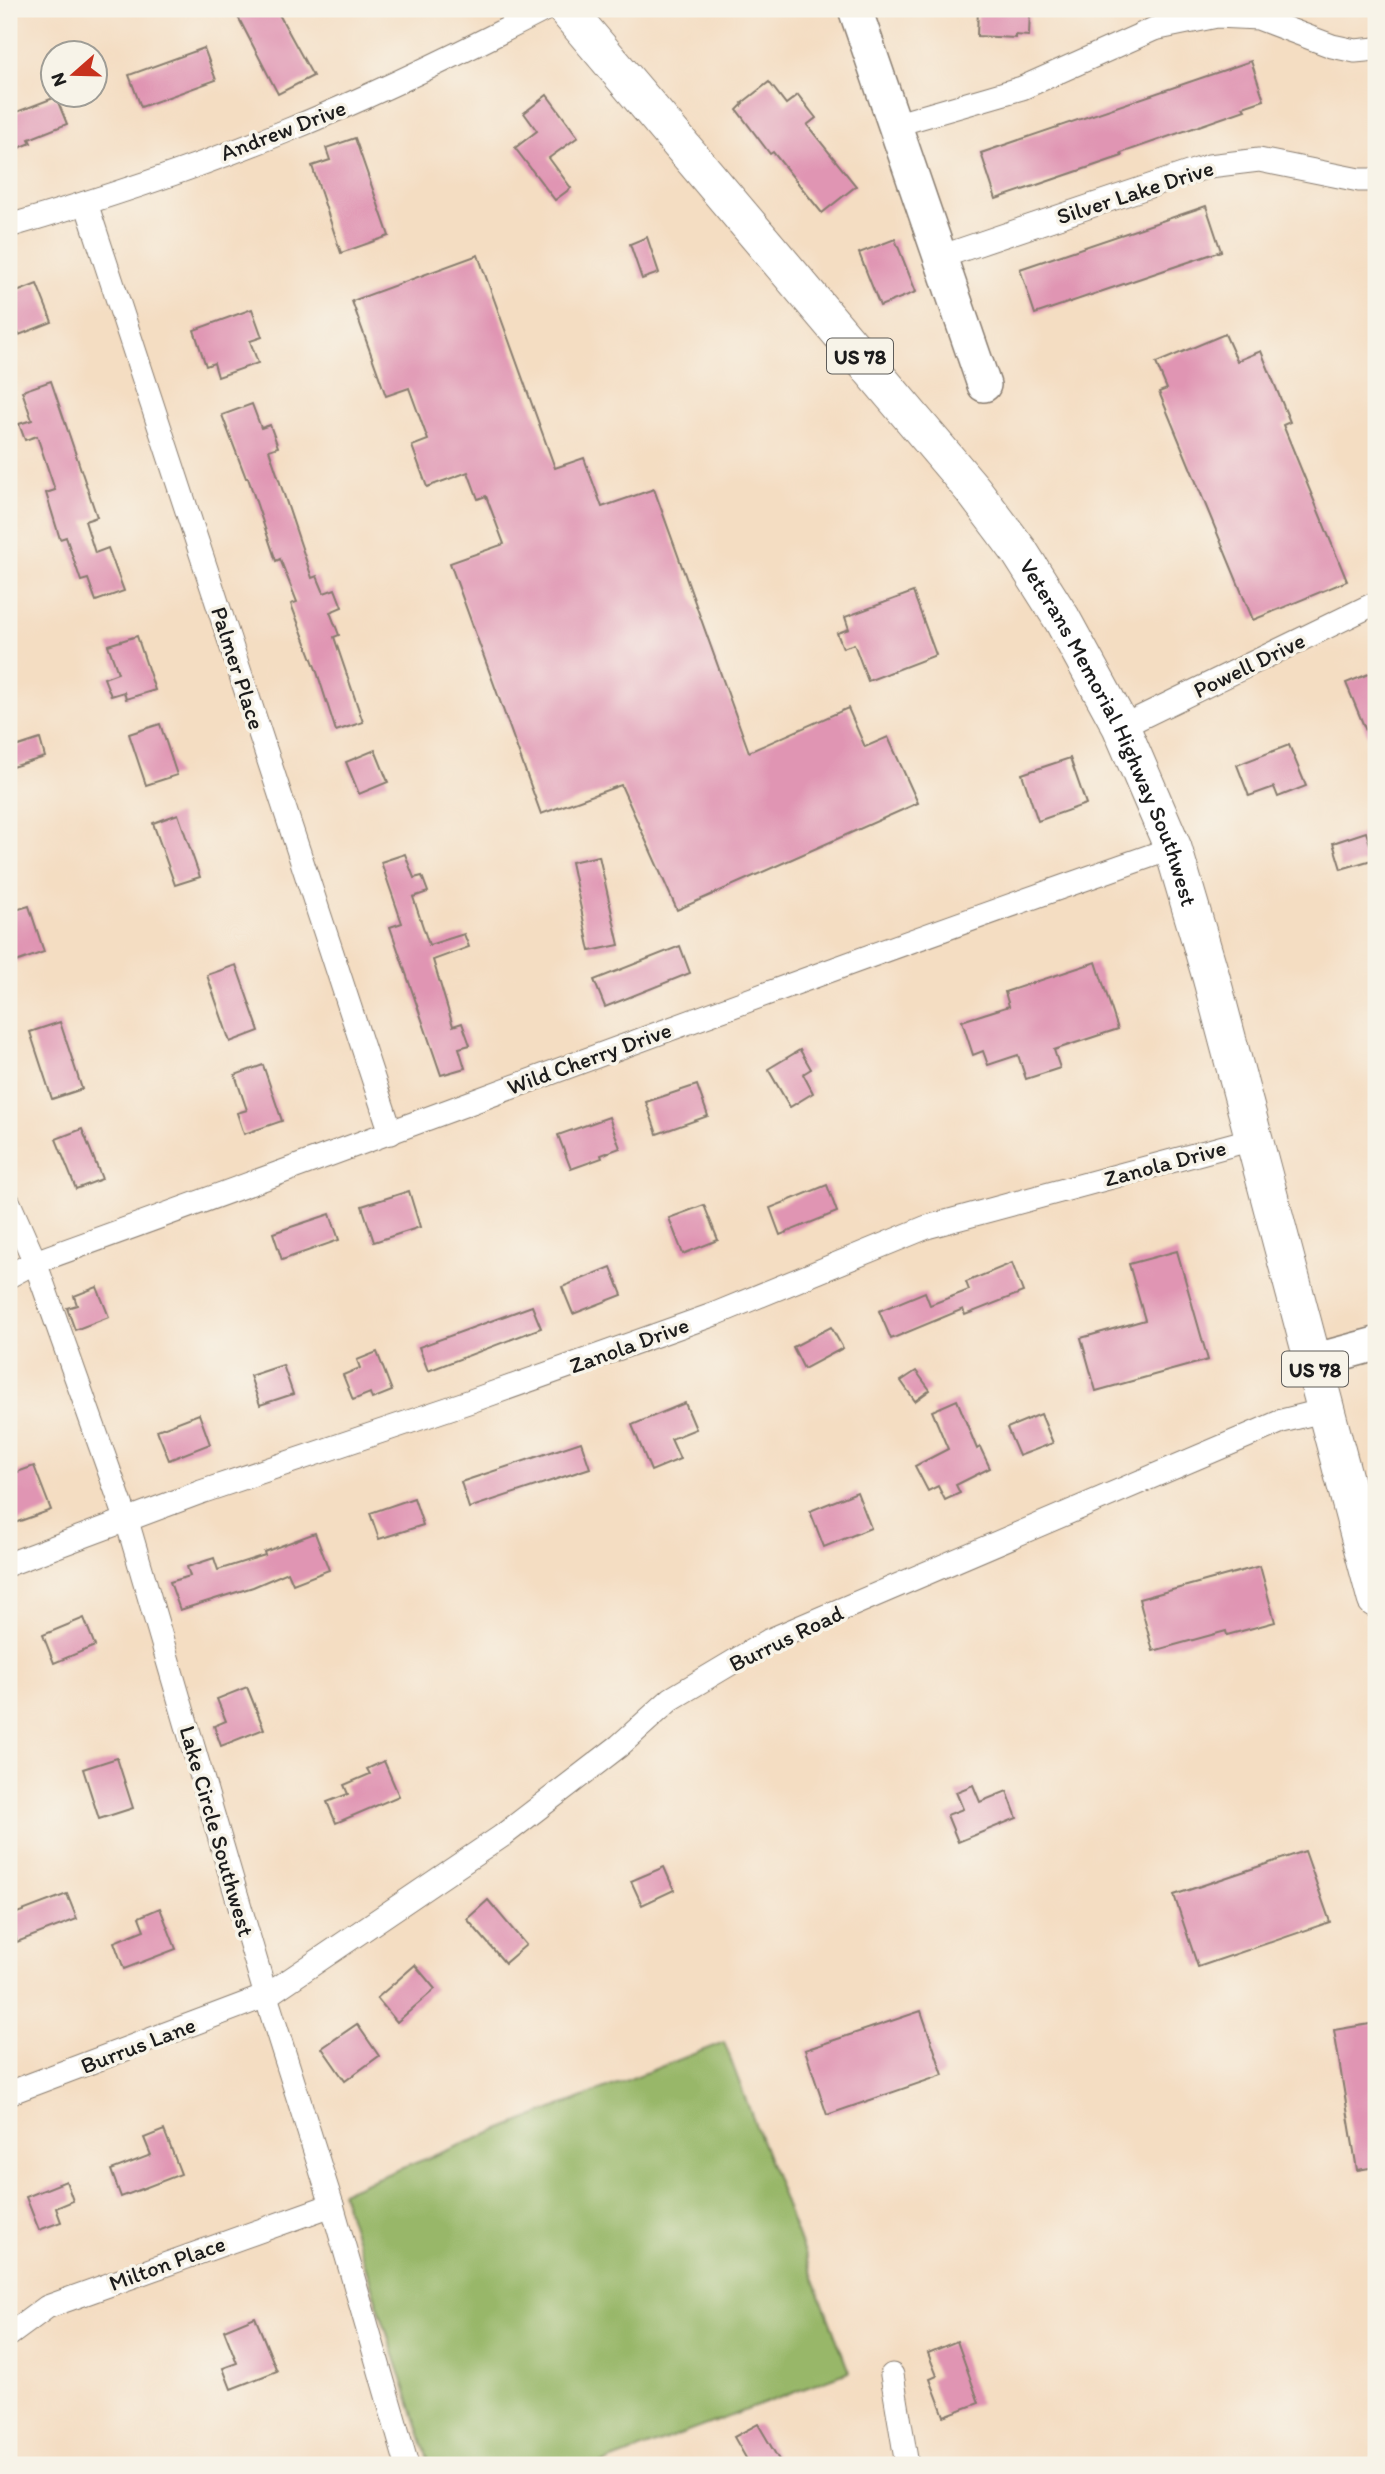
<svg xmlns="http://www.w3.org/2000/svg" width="1385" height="2474" viewBox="0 0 1385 2474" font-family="Itim,sans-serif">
<rect width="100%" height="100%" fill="#f7f3e8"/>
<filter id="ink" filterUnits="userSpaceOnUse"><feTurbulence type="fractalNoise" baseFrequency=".0143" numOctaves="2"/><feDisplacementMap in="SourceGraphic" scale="14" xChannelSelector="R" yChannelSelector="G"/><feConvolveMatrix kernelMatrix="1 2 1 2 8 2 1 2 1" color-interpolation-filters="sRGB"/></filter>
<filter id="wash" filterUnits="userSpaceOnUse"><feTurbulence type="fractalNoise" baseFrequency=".00686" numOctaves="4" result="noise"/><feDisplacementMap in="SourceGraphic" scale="28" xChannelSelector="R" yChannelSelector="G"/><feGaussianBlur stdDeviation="1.57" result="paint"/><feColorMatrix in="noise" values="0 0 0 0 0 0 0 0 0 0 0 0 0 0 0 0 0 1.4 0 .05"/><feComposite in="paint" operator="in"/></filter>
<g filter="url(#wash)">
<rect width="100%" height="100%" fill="#f4ddc2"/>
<!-- forest -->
<polygon fill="#98b769" stroke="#5a6a42" stroke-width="2" points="724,2042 849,2372 599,2465 430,2465 341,2192"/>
<g id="blocks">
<!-- building -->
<g fill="#e095b3">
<polygon points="234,9 276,9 313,76 278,94"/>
<polygon points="978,9 1030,9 1029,36 1015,35 1015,38 977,36"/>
<polygon points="204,48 216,80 141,107 129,75"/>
<polygon points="1251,61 1264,100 1243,107 1245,110 1121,153 1122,156 996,199 981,153"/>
<polygon points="769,82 786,104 798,95 816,118 807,125 856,186 822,213 773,152 770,154 737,110 743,104 742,103"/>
<polygon points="547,95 578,137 549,158 571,188 555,200 515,148 537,131 524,113"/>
<polygon points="56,97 67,124 29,139 31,143 9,152 9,115"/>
<polygon points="355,138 389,236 341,253 312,166 330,160 326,148"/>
<polygon points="1206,206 1221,251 1035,314 1020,269"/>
<polygon points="647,237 659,273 642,279 630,244"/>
<polygon points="895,239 916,292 880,306 859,253"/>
<polygon points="478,255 555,468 584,458 602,507 654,489 749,752 848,708 865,747 888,737 918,803 677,910 621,785 541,814 450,563 504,544 486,496 478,499 468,472 427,487 412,446 428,440 409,388 386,396 352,301"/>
<polygon points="37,284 52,322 19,335 9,309 9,295"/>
<polygon points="252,309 262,337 250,341 258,363 218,377 214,363 206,366 194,330"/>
<polygon points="1225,334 1237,361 1261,351 1290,422 1283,425 1347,581 1253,620 1159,392 1167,389 1156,363"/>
<polygon points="51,381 97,517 85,521 95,553 108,548 124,591 96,601 88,579 81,581 66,537 60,539 46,493 55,490 37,436 25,440 19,424 32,420 22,391"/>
<polygon points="252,404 261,428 270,425 278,447 269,450 312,578 317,576 324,593 335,589 342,607 330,612 339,635 334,637 363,722 336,731 317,672 291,604 297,602 280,559 276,561 248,478 246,478 222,415"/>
<polygon points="913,592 936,655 868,681 854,644 843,648 837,633 849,629 845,617"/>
<polygon points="137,636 155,690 126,699 124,692 111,696 104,678 118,673 108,645"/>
<polygon points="1376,671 1376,755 1346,683"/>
<polygon points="160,724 177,775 146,785 129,734"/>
<polygon points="40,739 45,757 9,768 9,749"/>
<polygon points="1289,745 1306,786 1278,797 1274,787 1249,796 1237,765"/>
<polygon points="375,750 388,782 359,794 346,762"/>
<polygon points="1070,758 1086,804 1038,821 1022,774"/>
<polygon points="178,814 200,877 175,885 153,823"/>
<polygon points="1366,832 1375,859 1341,869 1333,843"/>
<polygon points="405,854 414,878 422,876 428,892 413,897 429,945 464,934 469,947 433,960 453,1026 462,1023 470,1045 459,1048 465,1068 441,1075 390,927 402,923 381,862"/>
<polygon points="599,856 619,945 590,951 571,862"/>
<polygon points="29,906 44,952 16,962 9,939 9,912"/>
<polygon points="680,946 690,973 605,1007 594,980"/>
<polygon points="1096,962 1118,1029 1054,1050 1060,1068 1026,1079 1018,1055 988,1065 983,1051 973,1055 962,1021 1009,1006 1005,992"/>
<polygon points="236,965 259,1031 230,1042 207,975"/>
<polygon points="60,1022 82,1089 52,1099 30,1032"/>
<polygon points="800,1050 811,1069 803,1074 813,1093 790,1107 768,1069"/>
<polygon points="263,1065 282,1121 244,1134 237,1113 247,1110 235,1075"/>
<polygon points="697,1085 708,1116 657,1134 646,1102"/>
<polygon points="609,1117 620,1148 601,1155 602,1158 571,1169 558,1135"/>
<polygon points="82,1129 102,1179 76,1189 56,1139"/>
<polygon points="827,1185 837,1212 780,1235 770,1208"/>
<polygon points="409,1191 420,1227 374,1242 362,1206"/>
<polygon points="704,1205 718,1240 683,1254 669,1218"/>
<polygon points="330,1214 339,1240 282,1260 273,1233"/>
<polygon points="1177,1251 1208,1360 1096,1391 1081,1338 1145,1320 1129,1264"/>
<polygon points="1012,1263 1023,1292 965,1315 963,1309 891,1339 879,1311 925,1292 930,1305 969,1290 966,1282"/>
<polygon points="611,1267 622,1295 573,1314 562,1287"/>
<polygon points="97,1287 109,1317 75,1330 67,1308 77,1305 74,1296"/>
<polygon points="532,1306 541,1328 428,1371 419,1347"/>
<polygon points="831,1327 843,1348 804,1369 793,1347"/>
<polygon points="377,1352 392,1391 372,1399 370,1393 353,1400 343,1375 360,1368 357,1360"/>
<polygon points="283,1365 293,1394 260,1405 250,1376"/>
<polygon points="916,1371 930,1390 915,1401 901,1381"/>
<polygon points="957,1400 977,1449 980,1447 990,1468 956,1485 960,1493 945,1500 938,1486 928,1491 915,1466 948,1449 932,1411"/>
<polygon points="685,1403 696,1429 671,1439 680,1459 651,1471 632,1425"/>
<polygon points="199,1414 210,1444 169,1460 157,1430"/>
<polygon points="1041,1414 1053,1443 1019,1456 1007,1428"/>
<polygon points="581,1442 590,1468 469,1508 461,1482"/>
<polygon points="34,1466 51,1510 9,1525 9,1475"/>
<polygon points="857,1492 871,1528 824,1547 810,1511"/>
<polygon points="414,1498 423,1525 379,1539 370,1513"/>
<polygon points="315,1533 329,1570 293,1584 288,1572 253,1587 180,1610 170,1582 190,1576 187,1567 214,1558 218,1570 265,1555 264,1552"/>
<polygon points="1260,1566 1275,1622 1227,1635 1226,1631 1153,1651 1139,1599"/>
<polygon points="84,1618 95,1646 54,1663 43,1635"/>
<polygon points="247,1687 264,1729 221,1746 214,1726 226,1721 217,1699"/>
<polygon points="117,1758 133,1808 99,1819 83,1769"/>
<polygon points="384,1761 399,1796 336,1823 327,1802 348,1794 344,1785 370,1774 367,1769"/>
<polygon points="973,1785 980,1802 1007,1791 1017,1818 958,1842 947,1815 963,1809 956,1792"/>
<polygon points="1305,1851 1330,1922 1198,1967 1174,1895"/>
<polygon points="664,1867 674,1890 642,1905 631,1881"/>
<polygon points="67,1894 77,1919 17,1942 9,1916"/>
<polygon points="488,1900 526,1945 505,1963 467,1919"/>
<polygon points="160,1908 176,1949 124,1969 114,1942 144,1930 139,1917"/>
<polygon points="415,1965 435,1989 397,2022 377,1998"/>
<polygon points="921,2011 943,2075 827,2115 805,2050"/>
<polygon points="1376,2023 1376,2167 1357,2170 1334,2030"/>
<polygon points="357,2024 379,2056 345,2081 322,2048"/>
<polygon points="164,2130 181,2174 121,2197 111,2170 151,2155 144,2138"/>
<polygon points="66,2181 73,2201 56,2208 61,2222 39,2230 26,2197"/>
<polygon points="255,2317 277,2371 231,2389 223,2368 237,2363 224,2330"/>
<polygon points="957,2341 979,2403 944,2416 930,2379 937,2376 928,2353"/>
<polygon points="758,2424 782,2465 750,2465 734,2437"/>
</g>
</g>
</g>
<g filter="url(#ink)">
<use href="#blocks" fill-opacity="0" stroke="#887c6f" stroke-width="2"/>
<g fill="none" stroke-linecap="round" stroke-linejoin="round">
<defs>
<g id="street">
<polyline points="894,125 1022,88 1154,29 1217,16 1258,18 1332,46 1355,51 1376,49"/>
<polyline points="86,203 391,1133"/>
<path d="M 9,226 C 102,199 196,168 286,131 C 375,95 461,53 546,9"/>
<polyline points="940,257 1209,166 1259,160 1359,180 1376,180"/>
<polyline points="1121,727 1376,603"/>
<polyline points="9,1203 35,1262 127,1521 266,1996 332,2205 407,2465"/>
<path d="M 9,1276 L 35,1262 C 415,1125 792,981 1173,848"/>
<polyline points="9,1564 201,1492 471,1401 715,1314 927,1227 1253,1139"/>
<polyline points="9,2093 266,1996 502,1836 619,1746 671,1699 770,1640 1259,1431 1282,1421 1326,1410"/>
<polyline points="9,2335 47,2307 332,2205"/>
<polyline points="892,2375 907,2465"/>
</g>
<g id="secondary">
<polyline points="855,9 984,385"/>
<polyline points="1313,1361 1376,1344"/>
</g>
<g id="primary">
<path id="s1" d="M 566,9 L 973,490 L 1019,551 L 1062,619 L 1121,727 L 1173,848 L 1211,977 L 1376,1599"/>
</g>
</defs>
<!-- street casing -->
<use href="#street" stroke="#887c6f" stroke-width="25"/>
<!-- secondary casing -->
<use href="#secondary" stroke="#887c6f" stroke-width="36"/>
<!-- primary casing -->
<use href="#primary" stroke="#887c6f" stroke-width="39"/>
<!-- street -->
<use href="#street" stroke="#fff" stroke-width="23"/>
<!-- secondary -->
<use href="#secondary" stroke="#fff" stroke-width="33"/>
<!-- primary -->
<use href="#primary" stroke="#fff" stroke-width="37"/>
</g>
</g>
<g text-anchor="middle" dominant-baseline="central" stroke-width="7" stroke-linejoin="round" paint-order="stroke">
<!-- shield labels -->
<g fill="#f7f3e8" stroke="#5e5c59" stroke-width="2">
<rect x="827" y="338.5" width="66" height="35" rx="5"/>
<rect x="1282" y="1351.5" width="66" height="35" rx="5"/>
</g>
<g font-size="21" font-weight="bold" fill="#1c1c1c">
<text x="860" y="356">US 78</text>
<text x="1315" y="1369">US 78</text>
</g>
<!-- street labels -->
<g font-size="23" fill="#1c1c1c" stroke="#f7f3e8">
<text transform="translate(283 130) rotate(-21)">Andrew Drive</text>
<text transform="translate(1135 192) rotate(-18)">Silver Lake Drive</text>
<text transform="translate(1249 665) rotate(-26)">Powell Drive</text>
<text transform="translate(238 668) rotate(72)">Palmer Place</text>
<text stroke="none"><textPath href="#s1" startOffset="910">Veterans Memorial Highway Southwest</textPath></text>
<text transform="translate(589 1058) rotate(-20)">Wild Cherry Drive</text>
<text transform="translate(1165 1163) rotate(-15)">Zanola Drive</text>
<text transform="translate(629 1345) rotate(-20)">Zanola Drive</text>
<text transform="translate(786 1638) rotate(-26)">Burrus Road</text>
<text transform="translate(217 1831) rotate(74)">Lake Circle Southwest</text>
<text transform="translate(138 2045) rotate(-21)">Burrus Lane</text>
<text transform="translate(167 2263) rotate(-20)">Milton Place</text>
</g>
</g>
<!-- margin -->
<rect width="1385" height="2474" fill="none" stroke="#f7f3e8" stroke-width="35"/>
<!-- north arrow -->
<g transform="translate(74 74) rotate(250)"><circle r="33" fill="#f7f3e8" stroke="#9f9d96" stroke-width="2"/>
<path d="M0-5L12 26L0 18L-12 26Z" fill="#c8321e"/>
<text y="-10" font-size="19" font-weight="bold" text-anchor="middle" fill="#1c1c1c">N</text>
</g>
</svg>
